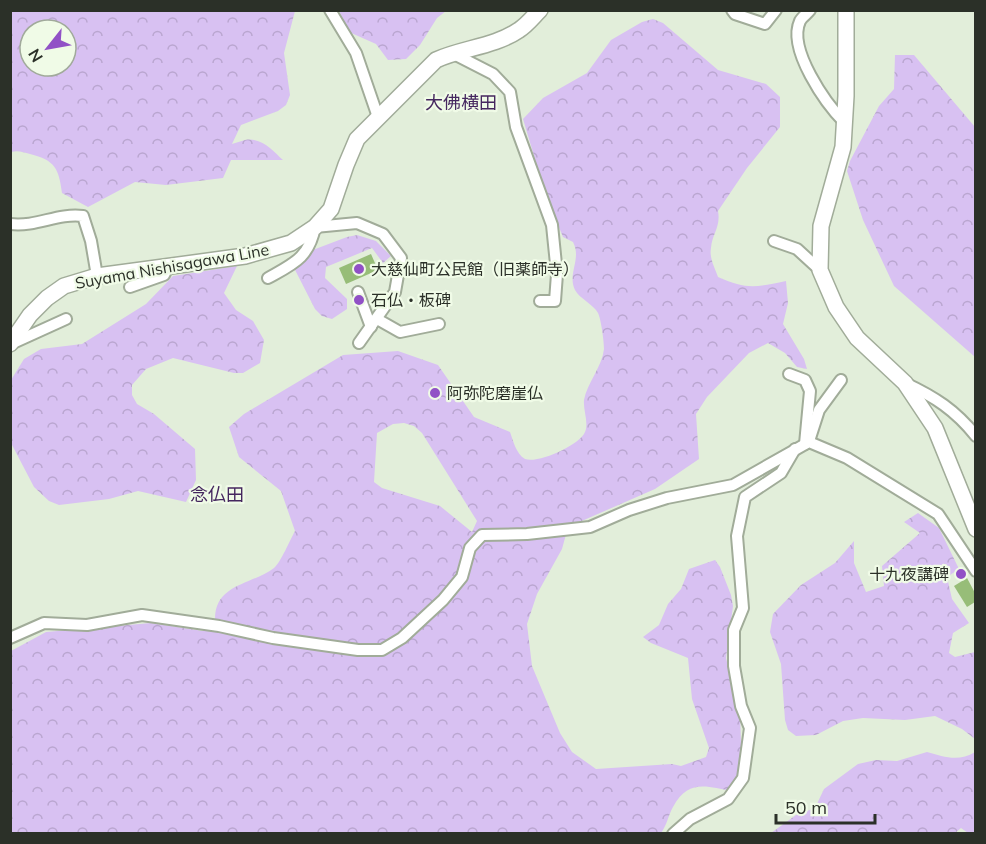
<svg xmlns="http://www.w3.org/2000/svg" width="986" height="844" viewBox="0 0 986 844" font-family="Mulish,'Noto Sans JP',sans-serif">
<defs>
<pattern id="forest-crowns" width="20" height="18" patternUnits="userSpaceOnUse" patternTransform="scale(1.5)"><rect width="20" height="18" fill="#d8c1f2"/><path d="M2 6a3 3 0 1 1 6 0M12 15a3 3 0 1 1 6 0" fill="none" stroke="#baa6d0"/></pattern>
</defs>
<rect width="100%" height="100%" fill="#e2eeda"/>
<!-- forest -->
<g fill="url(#forest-crowns)" fill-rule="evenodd">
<path d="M 11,10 L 295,11 L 284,53 L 290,95 L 286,105 L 278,111 L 241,125 L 232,144 C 236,143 241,141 245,140 C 262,137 273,151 283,160 L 231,160 L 223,178 L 166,185 L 135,182 L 88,207 L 62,193 C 59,169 55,160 30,154 C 23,152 18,150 11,152 ZM 30,30 L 66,30 L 66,66 L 30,66 Z"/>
<polygon points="339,11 446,11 437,18 420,45 406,59 388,60 376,44 349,32"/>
<path d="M 653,19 L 663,23 L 718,70 L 766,84 L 780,97 L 780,127 L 747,168 L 718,211 C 721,227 712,234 711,248 C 709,258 715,268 718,277 C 747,290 756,287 786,281 L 788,303 L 783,324 L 804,359 L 807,369 L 797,367 L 785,353 L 768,343 L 749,353 L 707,397 L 696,414 L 699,459 L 655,489 L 568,527 L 562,549 L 537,594 L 527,624 L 532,666 L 560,733 L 572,752 L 596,769 L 672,764 L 681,766 L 706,757 L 709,748 L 692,699 L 688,658 L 651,643 L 643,637 L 659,625 L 668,604 L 681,589 L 689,569 L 715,560 L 720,567 L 731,595 L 733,606 L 726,658 L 740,715 L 742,773 L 732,791 C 706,786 688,779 673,807 C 668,816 667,825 661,833 L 11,834 L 11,651 L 46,632 L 151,623 L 203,631 L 215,619 C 215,584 251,585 274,568 C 281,562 290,540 295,531 L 281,491 L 239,457 L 229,427 L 244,414 L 343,355 L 398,351 L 438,365 L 474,417 L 510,432 C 513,440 516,454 525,459 C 538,464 580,445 585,432 C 589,423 583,410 584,400 C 587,383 602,367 604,349 C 604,341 601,319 598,313 C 593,304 580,299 575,290 C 567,274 582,259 573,242 L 563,237 L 546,196 L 523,119 L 543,98 L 587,73 L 611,40 L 642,22 ZM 404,423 L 414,426 L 422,433 L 477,521 L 472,532 L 440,506 L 382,488 L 374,482 L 377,433 L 393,424 Z"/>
<polygon points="895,55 914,55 975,127 975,357 894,286 863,220 847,171 850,161 879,106 894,89"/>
<polygon points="357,235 376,241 391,256 383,263 372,248 326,267 325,278 347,299 347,309 332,319 322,316 315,309 292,264 297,256 347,237"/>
<polygon points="237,266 224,293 236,310 253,321 264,340 260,363 243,373 234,373 173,358 146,369 132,385 132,395 137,404 154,414 195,449 196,480 186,502 138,491 109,499 59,505 49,501 34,487 11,443 11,380 24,359 41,349 82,344 146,304 173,276"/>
<polygon points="918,513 939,528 959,569 947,577 952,599 969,623 953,633 949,653 955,657 975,652 975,739 962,729 935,716 905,720 863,718 843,721 816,735 796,736 788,730 785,720 781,664 770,632 773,614 801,585 835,563 854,541 854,563 866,592 884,586 882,566 920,533 904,522"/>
<path d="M 927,752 C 944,757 959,762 975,752 L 974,833 L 968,833 L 961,828 L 954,834 L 771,833 L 796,815 L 815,808 L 824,789 L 858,764 L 876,760 L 897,761 Z"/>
</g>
<!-- building -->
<g fill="#97bd78">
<polygon points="371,254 378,270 346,284 339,268"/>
<polygon points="967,578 975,593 975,602 967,607 954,586"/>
</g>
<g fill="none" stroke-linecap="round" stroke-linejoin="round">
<defs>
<g id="minor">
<polyline points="330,10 356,53 378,117"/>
<polyline points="732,10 735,14 765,24 776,10"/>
<path d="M 810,10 C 807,14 802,17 800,21 C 787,49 826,104 845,123"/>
<polyline points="452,53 493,74 510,92 516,127 552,225 557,274 555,301 540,301"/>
<path d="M 10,224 C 38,227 56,213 83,216 L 91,241 L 97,276"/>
<polyline points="774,241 797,249 820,270"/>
<path d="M 268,278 C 293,264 309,258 315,227 L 357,223 L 383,234 L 401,258 L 395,292 L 359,343"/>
<polyline points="130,287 164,275 168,267"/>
<polyline points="358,292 371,327"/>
<polyline points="377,319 400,332 439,324"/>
<polyline points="11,344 66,319"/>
<polyline points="789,374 805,380 810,391 805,444"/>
<path d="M 905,383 C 935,397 955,410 976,436"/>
<polyline points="810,438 819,410 841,380"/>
<polyline points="10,638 44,623 87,625 142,615 219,626 273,638 358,650 382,650 402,638 443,600 462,577 470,548 482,535 527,534 590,527 629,510 667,498 733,485 809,442 847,458 938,514 976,571"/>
<polyline points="673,834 690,819 728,799 743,778 750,728 741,706 734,666 734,630 743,608 737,536 745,497 781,473 795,449"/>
</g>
<g id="secondary">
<polyline points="846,10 846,96 843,147 821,226 820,270 836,307 857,338 905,383 935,428 976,529"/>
<path d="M 10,344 L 30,315 L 47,298 L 64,286 L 97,276 L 245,256 L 291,243 L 315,227 L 331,209 L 346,165 L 357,139 L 436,60 C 462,48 494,47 519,30 C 527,25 533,17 540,10"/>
</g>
</defs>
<!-- minor casing -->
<use href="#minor" stroke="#a1ac99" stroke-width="14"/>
<!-- secondary casing -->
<use href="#secondary" stroke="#a1ac99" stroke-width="18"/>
<!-- minor -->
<use href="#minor" stroke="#fff" stroke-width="10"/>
<!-- secondary -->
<use href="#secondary" stroke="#fff" stroke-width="15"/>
</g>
<!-- markers -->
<g fill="#9151c6" stroke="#f0fbe7" stroke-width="2">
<circle cx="359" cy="269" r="6"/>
<circle cx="359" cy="300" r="6"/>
<circle cx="435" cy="393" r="6"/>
<circle cx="961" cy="574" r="6"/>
</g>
<g text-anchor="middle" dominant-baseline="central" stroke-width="4.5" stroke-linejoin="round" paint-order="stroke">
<!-- street labels -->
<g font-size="16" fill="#2b3028" stroke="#f0fbe7">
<text transform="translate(172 266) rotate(-10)">Suyama Nishisagawa Line</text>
</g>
<!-- poi labels -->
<g font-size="16" fill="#2b3028" stroke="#f0fbe7" text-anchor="start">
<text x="371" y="269">大慈仙町公民館（旧薬師寺）</text>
<text x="371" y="300">石仏・板碑</text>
<text x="447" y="393">阿弥陀磨崖仏</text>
<text x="949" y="574" text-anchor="end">十九夜講碑</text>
</g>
<!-- neighbourhood labels -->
<g font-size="18" fill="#45275f" stroke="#f0fbe7">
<text x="461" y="102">大佛横田</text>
<text x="217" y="494">念仏田</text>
</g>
</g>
<!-- border -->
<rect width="986" height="844" fill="none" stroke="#2b3028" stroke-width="24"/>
<!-- north arrow -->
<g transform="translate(48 48) rotate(239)"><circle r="28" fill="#f0fbe7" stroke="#a1aa9b" stroke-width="1.5"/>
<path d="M0-4.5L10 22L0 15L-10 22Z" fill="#9151c6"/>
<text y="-9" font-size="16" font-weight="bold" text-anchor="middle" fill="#2b3028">N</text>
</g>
<!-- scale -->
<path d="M776 814v9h99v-9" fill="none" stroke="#2b3028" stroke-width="3"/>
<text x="785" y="814" font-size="18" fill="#2b3028" stroke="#f0fbe7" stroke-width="4.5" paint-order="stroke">50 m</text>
</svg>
